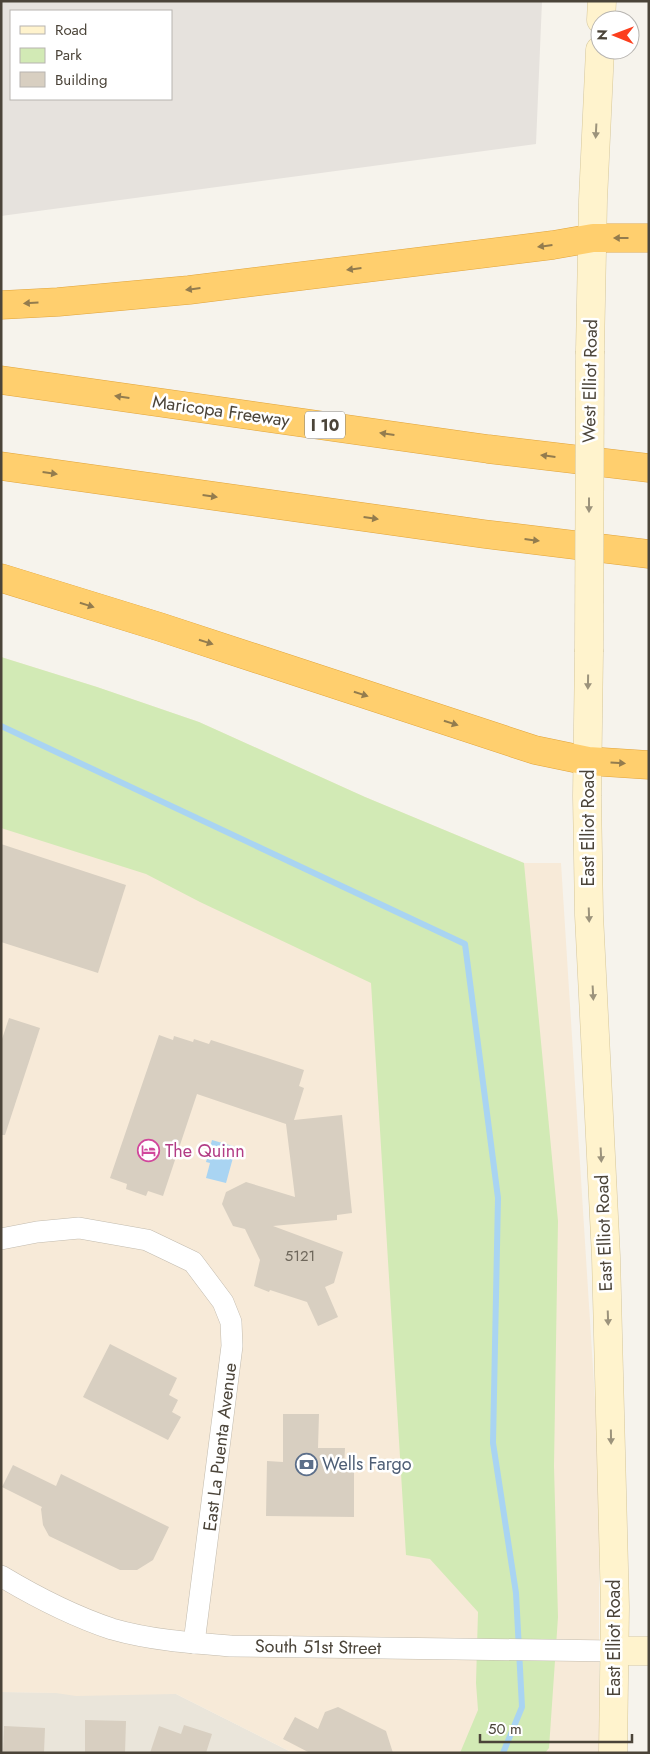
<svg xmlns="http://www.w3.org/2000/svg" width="650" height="1754" viewBox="0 0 650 1754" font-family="Jost,sans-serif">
<rect width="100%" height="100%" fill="#f6f3ec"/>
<!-- residential -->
<polygon fill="#eae5da" points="1,1692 176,1694 293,1753 1,1753"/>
<!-- commercial -->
<polygon fill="#f7ead8" points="1,657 97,687 199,722 365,797 524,863 561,863 599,1463 599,1753 293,1753 176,1694 76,1696 56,1693 1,1692"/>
<!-- industrial -->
<path fill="#e6e2dd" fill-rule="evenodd" d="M 1,1 L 542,1 L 536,144 L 1,216 ZM 11,11 L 171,11 L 171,99 L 11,99 Z"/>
<!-- green -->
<polygon fill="#d2eab5" points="1,657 97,687 199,722 365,797 524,863 558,1221 554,1466 558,1617 549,1748 545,1753 460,1753 478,1710 476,1683 478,1612 430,1559 406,1555 371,983 200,902 146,874 1,828"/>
<!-- water -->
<polygon fill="#a9d4f2" points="212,1140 236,1147 226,1183 206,1178 210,1163 206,1162"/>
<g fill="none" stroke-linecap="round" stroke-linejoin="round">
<!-- stream -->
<polyline stroke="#a9d4f2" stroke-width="6" points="1,726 465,944 498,1198 493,1443 516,1593 522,1707 503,1753"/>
</g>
<!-- building -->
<g fill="#d8cfc1">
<polygon points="1,844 126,885 98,973 1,942"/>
<polygon points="9,1018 40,1028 5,1135 1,1135 1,1042"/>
<polygon points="159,1035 173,1040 174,1036 193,1042 194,1039 209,1044 211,1040 304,1070 299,1086 304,1088 294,1120 342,1115 352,1213 337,1215 337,1220 273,1226 343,1252 334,1283 325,1287 338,1317 318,1326 307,1302 270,1290 269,1292 254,1286 260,1260 245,1229 233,1226 222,1204 226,1192 246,1182 295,1197 286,1124 197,1094 163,1196 148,1191 146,1196 126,1189 127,1184 110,1178"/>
<polygon points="110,1344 177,1378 169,1395 178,1400 172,1412 181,1417 168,1440 83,1397"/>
<polygon points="283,1414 319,1414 318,1448 345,1448 344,1466 354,1466 354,1517 266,1516 267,1461 283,1462"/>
<polygon points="13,1465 56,1486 61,1474 169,1527 153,1560 137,1570 120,1570 49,1536 43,1525 41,1509 42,1507 2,1487"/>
<polygon points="338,1707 386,1731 393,1753 310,1753 283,1739 295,1717 318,1729 325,1712"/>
<polygon points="85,1720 126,1721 125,1753 85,1753"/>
<polygon points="184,1725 212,1734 206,1753 150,1753 159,1726 181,1734"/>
<polygon points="4,1726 45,1728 44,1753 3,1753"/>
</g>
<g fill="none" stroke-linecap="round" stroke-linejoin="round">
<defs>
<g id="street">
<polyline points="1,1239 37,1232 79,1228 147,1240 193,1262 223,1302 231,1322 232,1346 194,1643"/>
<path d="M 1,1576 C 36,1597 73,1616 112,1629 C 150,1640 191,1643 231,1646 L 614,1651"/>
</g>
<g id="secondary">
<polyline points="601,20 602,1"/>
<polyline points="590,351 593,200 600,50"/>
<polyline points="589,652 587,796 589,915 606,1257 615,1607 613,1753"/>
<polyline points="614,1651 649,1651"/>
</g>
<g id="highway">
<polyline points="1,305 58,302 189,290 553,245 593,238 649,238"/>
<polyline points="1,380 488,449 649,468"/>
<polyline points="1,466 484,534 649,554"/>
<polyline points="1,578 160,627 535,750 588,761 649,765"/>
</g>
</defs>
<!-- street casing -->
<use href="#street" stroke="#c2bbae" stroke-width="22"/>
<!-- secondary casing -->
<use href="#secondary" stroke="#d6c79b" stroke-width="29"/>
<!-- highway casing -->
<use href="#highway" stroke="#e0a43c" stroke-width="29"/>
<!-- street -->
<use href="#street" stroke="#fff" stroke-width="21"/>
<!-- secondary -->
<use href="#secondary" stroke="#fff3cd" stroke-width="28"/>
<!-- highway -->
<use href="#highway" stroke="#ffcf6e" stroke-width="28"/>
<defs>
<polyline id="secondary-bridge" points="589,652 590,351"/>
</defs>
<!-- secondary-bridge casing -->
<use href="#secondary-bridge" stroke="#d6c79b" stroke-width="29" stroke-linecap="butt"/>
<!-- secondary-bridge -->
<use href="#secondary-bridge" stroke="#fff3cd" stroke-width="28"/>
</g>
<!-- one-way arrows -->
<defs><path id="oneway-solid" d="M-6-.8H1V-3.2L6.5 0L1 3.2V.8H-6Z" transform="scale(1.25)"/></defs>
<g fill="#9c937c">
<use href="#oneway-solid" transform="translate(596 131) rotate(93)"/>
<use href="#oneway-solid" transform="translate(589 505) rotate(90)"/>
<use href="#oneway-solid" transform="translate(588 682) rotate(91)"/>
<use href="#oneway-solid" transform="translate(589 915) rotate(88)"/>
<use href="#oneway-solid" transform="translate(593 993) rotate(87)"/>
<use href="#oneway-solid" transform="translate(601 1155) rotate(87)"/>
<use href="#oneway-solid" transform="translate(608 1318) rotate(88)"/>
<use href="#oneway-solid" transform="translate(611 1437) rotate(89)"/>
</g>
<g fill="#937c4e">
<use href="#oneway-solid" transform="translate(621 238) rotate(-180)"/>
<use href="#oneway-solid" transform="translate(545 246) rotate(173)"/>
<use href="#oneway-solid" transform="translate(354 269) rotate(173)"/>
<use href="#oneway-solid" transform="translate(193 289) rotate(173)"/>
<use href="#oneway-solid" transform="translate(31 303) rotate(177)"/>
<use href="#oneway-solid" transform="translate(122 397) rotate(-172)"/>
<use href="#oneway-solid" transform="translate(387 434) rotate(-172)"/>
<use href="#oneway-solid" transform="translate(548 456) rotate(-173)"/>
<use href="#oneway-solid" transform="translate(50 473) rotate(8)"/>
<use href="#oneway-solid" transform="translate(210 496) rotate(8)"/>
<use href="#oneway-solid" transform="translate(371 518) rotate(8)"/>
<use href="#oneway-solid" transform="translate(532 540) rotate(7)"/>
<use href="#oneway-solid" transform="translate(87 605) rotate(17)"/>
<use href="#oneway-solid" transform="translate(206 642) rotate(18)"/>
<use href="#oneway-solid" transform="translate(361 694) rotate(18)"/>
<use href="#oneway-solid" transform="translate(451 723) rotate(18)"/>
<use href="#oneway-solid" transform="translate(618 763) rotate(4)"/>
</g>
<!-- icons -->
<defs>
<symbol id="hotel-ring" viewBox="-11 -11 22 22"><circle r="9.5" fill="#fff" stroke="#d1479c" stroke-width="1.5"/><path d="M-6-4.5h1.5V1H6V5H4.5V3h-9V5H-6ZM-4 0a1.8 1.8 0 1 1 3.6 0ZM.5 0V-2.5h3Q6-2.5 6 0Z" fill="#d1479c"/></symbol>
<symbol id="bank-ring" viewBox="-11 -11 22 22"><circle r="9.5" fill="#fff" stroke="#5c6f8a" stroke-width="1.5"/><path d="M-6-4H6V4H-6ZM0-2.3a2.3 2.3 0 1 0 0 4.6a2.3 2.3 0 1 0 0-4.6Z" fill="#5c6f8a"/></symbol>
</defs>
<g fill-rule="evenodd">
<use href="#hotel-ring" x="136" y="1138" width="25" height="25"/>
<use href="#bank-ring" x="294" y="1452" width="25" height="25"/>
</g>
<g text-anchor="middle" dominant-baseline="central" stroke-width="5" stroke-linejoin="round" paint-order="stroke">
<!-- number labels -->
<g font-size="15" fill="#6e675b">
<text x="300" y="1256">5121</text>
</g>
<!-- shield labels -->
<rect fill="#fff" stroke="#817c74" stroke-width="1" x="305" y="411.5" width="40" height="27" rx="4"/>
<g font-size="16" font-weight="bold" fill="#4b4439">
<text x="325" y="425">I 10</text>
</g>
<!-- street labels -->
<g font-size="18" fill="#4b4439" stroke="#fff">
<text transform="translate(590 381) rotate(-89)">West Elliot Road</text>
<text transform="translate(221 411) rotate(8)">Maricopa Freeway</text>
<text transform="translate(588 828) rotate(-90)">East Elliot Road</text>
<text transform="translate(604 1233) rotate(-92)">East Elliot Road</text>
<text transform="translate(220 1447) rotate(-83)">East La Puenta Avenue</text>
<text transform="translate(614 1638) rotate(-90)">East Elliot Road</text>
<text transform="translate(318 1647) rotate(1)">South 51st Street</text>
</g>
<!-- hotel labels -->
<g font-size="18" fill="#b23c85" stroke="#fff" text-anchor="start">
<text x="165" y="1151">The Quinn</text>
</g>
<!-- service labels -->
<g font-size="18" fill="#4e5e75" stroke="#fff" text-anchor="start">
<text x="322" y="1464">Wells Fargo</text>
</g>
</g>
<!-- border -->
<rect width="650" height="1754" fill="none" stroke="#4b4439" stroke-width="5"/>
<!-- legend -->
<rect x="10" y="10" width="162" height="90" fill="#ffffff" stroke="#b7b4b0"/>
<rect x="20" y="26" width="25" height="8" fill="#fff3cd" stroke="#b7b4b0"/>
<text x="55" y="35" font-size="15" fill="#4b4439">Road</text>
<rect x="20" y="48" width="25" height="15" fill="#d2eab5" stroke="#b7b4b0"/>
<text x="55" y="60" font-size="15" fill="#4b4439">Park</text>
<rect x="20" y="72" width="25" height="15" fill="#d8cfc1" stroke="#b7b4b0"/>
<text x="55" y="85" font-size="15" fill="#4b4439">Building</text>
<!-- north arrow -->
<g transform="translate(615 35) rotate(271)"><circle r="24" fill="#ffffff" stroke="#b7b4b0"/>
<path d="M0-4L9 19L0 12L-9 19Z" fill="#fc3f1d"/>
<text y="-8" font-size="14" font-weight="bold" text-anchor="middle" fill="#4b4439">N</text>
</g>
<!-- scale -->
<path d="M480 1734v8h152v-8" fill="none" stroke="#4b4439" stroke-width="2.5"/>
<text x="488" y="1734" font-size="15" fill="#4b4439" stroke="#ffffff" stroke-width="4" paint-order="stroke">50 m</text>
</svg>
